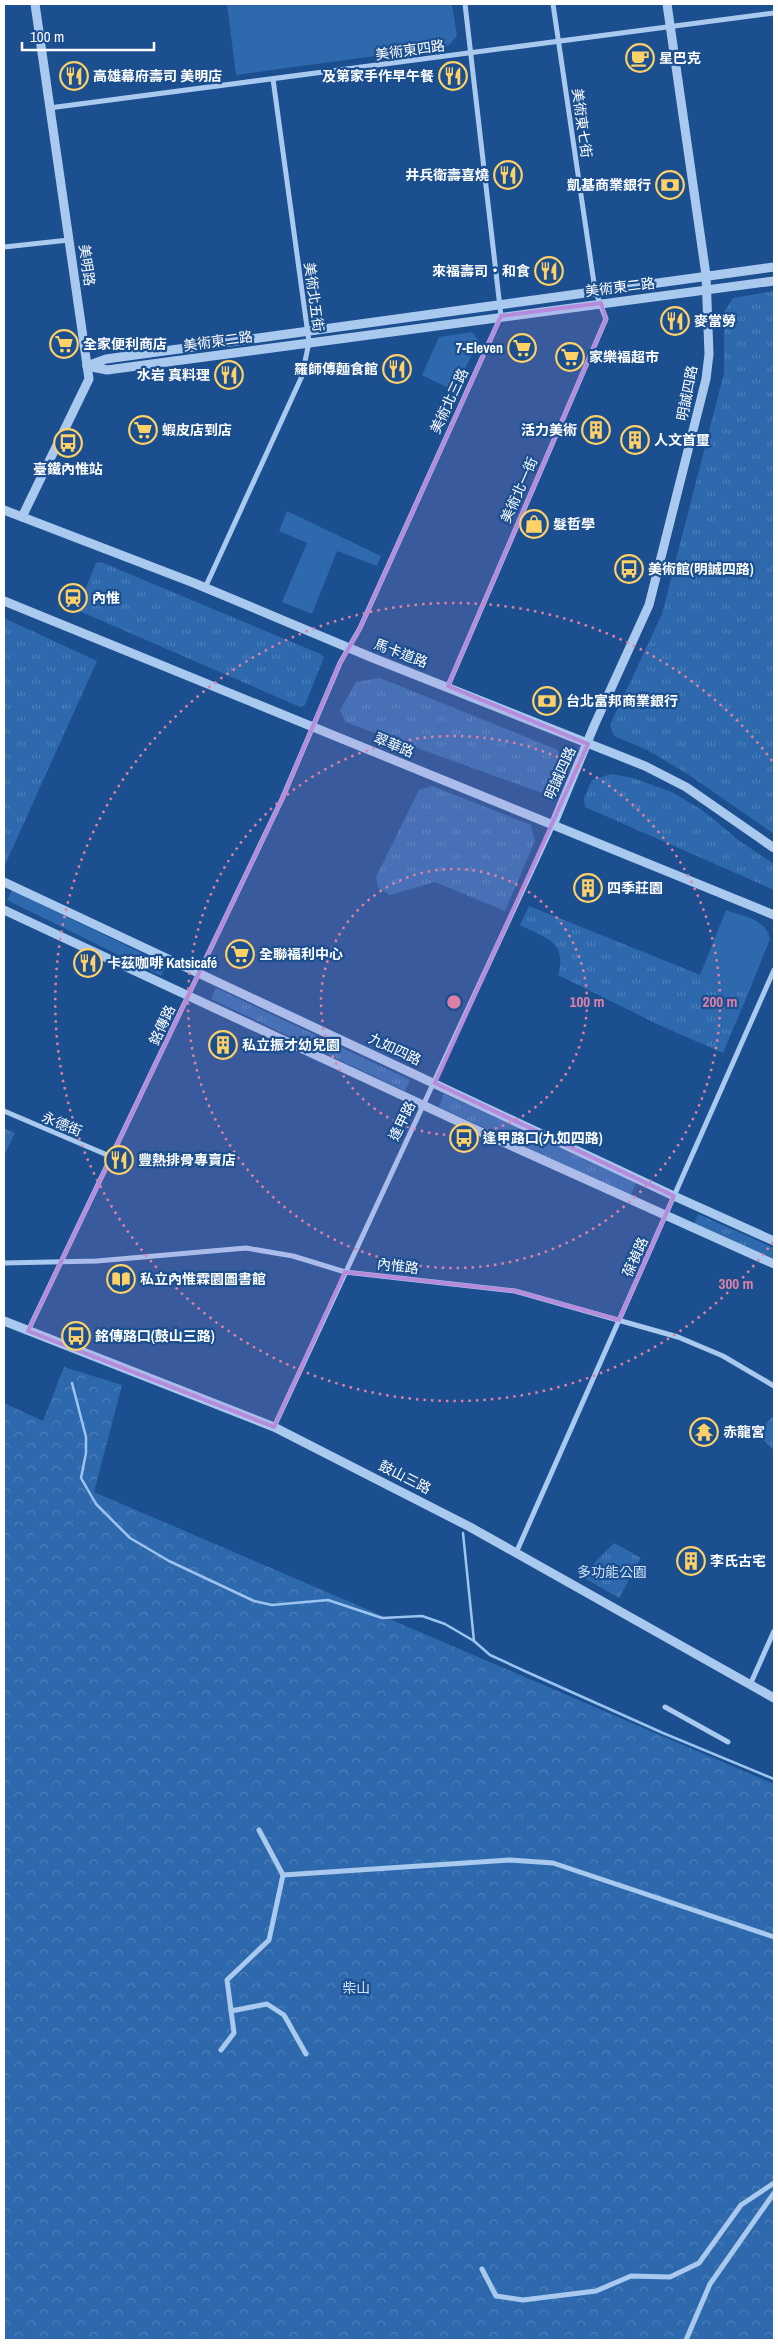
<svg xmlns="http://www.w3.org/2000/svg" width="778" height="2344" viewBox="0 0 778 2344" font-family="'Archivo Narrow','Noto Sans TC',sans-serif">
<defs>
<pattern id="forest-crowns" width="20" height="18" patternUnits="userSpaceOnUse" patternTransform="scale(1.25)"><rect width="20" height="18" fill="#2e69ad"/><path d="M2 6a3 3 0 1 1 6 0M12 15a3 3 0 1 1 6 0" fill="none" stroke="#4d80b9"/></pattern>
<pattern id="park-tufts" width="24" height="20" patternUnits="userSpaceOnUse" patternTransform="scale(1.25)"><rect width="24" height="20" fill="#2e69ad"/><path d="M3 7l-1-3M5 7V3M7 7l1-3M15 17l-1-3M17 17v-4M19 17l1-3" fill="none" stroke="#4d80b9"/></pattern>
</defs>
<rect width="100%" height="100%" fill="#1b4f8f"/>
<!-- grass -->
<g fill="#2e69ad">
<polygon points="227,4 452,4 457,36 448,46 236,75"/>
<polygon points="472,332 479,341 454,391 422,375 439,337"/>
<polygon points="287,511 381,556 377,566 337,551 312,614 282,602 307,543 279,531"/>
<polygon points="12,890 166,965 161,976 7,900"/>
<path d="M 726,910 C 743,916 766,919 770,939 L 748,994 L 700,975 Z"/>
</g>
<!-- forest -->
<polygon fill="url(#forest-crowns)" points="64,1367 122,1385 94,1492 774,1784 774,2340 4,2340 4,1403 43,1421"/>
<!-- park -->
<g fill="url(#park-tufts)">
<polygon points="774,291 774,834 686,773 647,750 614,736 610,725 662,614 724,373 724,312 733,298"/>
<polygon points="101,562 318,653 324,657 305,705 300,707 77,610 96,563"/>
<polygon points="4,618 97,661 4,867"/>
<polygon points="380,678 558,750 560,760 542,793 345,722 340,710 356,682"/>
<polygon points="611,774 633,778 672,792 702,810 741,842 774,864 774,890 585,807 584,798 592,780"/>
<polygon points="432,786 531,825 535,841 505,911 435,882 390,895 378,888 376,877 419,790"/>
<path d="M 529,906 L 748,994 L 723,1053 L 659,1025 L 558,975 C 568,942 545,938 520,925 Z"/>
<polygon points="216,988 410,1080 405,1091 211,999"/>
<polygon points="444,1094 636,1183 631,1195 439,1107"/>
<polygon points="4,1128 15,1133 4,1156"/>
<polygon points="698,1214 774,1248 774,1259 694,1224"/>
<polygon points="772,1417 774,1419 774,1450 757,1434"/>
<polygon points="614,1543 641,1558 619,1598 586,1579 596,1561"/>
</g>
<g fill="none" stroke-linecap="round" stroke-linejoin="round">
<!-- stream -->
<g stroke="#9cc4f0" stroke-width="2.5">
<polyline points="72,1383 86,1437 86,1453 81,1478 96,1504 130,1538 169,1561 254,1601 272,1605 328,1600 382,1618 422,1616 445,1624 474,1641 490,1655 529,1673 663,1733 774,1779"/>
<polyline points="463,1533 474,1641"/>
</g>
<!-- minor -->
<g stroke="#a9c9ee" stroke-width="5">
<polyline points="49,108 774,13"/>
<polyline points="4,247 69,240"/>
<polyline points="205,588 302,376 309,342 273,79"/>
<polyline points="448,686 606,319 595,290 553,4"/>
<polyline points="4,1111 112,1157"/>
<polyline points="4,1263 97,1261 246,1248 293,1256 345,1272 515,1291 678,1337 723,1356 774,1386"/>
<polyline points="28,1331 282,799 340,663 360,628 501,316 465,4"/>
<path d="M 274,1427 C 366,1226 461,1026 553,825"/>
<polyline points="516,1553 774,970"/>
<polyline points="750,1685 774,1631"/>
<polyline points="665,1707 728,1742"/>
<polyline points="283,1875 510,1860 553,1863 774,1937"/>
<polyline points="231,2011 267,2004 284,2015 306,2054"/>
<polyline points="221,2050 234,2033 227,1980 269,1940 283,1875 259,1830"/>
<polyline points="482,2269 496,2296 523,2300 596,2291 631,2276 670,2277 699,2263 741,2205 774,2183"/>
<polyline points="686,2340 710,2284 774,2193"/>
</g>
<!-- tertiary -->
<g stroke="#a9c9ee" stroke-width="9">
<polyline points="87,366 106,359 774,267"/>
<polyline points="87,366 107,370 774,281"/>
<polyline points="4,510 194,583 373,658 645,766 686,787 774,848"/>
<polyline points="22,517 89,379 35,4"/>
<polyline points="4,601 774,915"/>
<polyline points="553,825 594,726 649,605 706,379 709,354 706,275 667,4"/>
<polyline points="4,882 674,1196 774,1241"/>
<polyline points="4,910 483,1133 774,1264"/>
<polyline points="4,1321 274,1427 470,1527 774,1698"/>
</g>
</g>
<!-- marked area -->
<path fill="#b68bdc" fill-opacity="0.2" stroke="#b68bdc" stroke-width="4" stroke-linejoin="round" d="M 601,303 L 606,319 L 448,686 L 588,744 L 435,1083 L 674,1196 L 619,1320 L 515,1291 L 345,1272 L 274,1427 L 28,1331 L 282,799 L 338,667 L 360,628 L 501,316 Z"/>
<!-- distance rings -->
<g fill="none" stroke="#dd80a5" stroke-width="2.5" stroke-dasharray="2.5 5">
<circle cx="454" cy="1002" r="133"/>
<circle cx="454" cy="1002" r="266"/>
<path d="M773 1242A399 399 0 1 1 773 762"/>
</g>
<!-- icons -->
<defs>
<symbol id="cafe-ring" viewBox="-11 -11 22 22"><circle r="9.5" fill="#1b4f8f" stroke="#ffd166" stroke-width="1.5"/><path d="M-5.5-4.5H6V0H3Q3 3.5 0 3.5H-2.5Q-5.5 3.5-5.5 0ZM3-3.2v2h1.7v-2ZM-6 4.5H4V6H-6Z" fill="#ffd166"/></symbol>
<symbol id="restaurant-ring" viewBox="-11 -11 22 22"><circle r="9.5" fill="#1b4f8f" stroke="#ffd166" stroke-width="1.5"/><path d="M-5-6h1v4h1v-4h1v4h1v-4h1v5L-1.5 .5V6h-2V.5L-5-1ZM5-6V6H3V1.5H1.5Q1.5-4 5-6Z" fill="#ffd166"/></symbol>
<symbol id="bank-ring" viewBox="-11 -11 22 22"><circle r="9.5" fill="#1b4f8f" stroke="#ffd166" stroke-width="1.5"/><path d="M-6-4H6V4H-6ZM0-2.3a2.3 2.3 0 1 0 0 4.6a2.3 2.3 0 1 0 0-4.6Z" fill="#ffd166"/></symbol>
<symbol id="supermarket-ring" viewBox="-11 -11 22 22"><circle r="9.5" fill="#1b4f8f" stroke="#ffd166" stroke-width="1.5"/><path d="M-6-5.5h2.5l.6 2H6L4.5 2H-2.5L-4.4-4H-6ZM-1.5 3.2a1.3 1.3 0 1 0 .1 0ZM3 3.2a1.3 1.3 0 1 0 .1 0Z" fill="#ffd166"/></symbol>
<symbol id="building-ring" viewBox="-11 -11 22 22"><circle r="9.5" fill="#1b4f8f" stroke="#ffd166" stroke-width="1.5"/><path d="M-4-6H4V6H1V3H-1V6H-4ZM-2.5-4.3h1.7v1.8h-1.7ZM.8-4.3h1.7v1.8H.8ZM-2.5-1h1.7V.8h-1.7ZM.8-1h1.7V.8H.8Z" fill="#ffd166"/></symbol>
<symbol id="bus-ring" viewBox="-11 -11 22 22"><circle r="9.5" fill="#1b4f8f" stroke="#ffd166" stroke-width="1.5"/><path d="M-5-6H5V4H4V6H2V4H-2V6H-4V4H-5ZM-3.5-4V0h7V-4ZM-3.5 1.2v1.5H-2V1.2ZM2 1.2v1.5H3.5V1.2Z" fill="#ffd166"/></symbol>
<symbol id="shop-ring" viewBox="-11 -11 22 22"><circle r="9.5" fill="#1b4f8f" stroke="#ffd166" stroke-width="1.5"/><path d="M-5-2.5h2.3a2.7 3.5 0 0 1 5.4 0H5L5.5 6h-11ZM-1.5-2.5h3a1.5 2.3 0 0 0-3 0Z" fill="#ffd166"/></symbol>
<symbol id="station-ring" viewBox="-11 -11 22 22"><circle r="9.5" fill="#1b4f8f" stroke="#ffd166" stroke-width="1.5"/><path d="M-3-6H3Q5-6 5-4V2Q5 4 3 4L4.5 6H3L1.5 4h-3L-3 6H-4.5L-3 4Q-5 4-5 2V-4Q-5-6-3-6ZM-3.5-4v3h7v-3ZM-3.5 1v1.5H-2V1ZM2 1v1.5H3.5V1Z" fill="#ffd166"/></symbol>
<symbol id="library-ring" viewBox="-11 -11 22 22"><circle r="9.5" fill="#1b4f8f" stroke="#ffd166" stroke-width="1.5"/><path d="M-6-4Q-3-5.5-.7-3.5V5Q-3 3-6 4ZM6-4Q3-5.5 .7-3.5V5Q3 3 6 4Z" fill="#ffd166"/></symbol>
<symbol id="temple-ring" viewBox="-11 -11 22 22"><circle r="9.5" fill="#1b4f8f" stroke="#ffd166" stroke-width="1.5"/><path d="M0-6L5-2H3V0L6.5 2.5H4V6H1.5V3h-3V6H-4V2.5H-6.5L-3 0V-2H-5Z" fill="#ffd166"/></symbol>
</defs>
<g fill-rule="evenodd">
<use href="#cafe-ring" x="624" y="42" width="32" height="32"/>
<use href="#restaurant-ring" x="58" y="60" width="32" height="32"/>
<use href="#restaurant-ring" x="437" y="60" width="32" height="32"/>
<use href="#restaurant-ring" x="492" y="159" width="32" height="32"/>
<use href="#bank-ring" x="654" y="169" width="32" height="32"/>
<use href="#restaurant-ring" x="533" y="255" width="32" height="32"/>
<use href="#restaurant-ring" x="659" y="305" width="32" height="32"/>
<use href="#supermarket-ring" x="48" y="328" width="32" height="32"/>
<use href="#supermarket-ring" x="506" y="332" width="32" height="32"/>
<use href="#supermarket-ring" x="554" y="341" width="32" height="32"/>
<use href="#restaurant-ring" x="381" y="353" width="32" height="32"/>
<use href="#restaurant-ring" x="213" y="359" width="32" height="32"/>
<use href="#supermarket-ring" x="127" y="414" width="32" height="32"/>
<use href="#building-ring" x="580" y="414" width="32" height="32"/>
<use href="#building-ring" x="619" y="424" width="32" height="32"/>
<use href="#bus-ring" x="52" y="427" width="32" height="32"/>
<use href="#shop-ring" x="518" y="508" width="32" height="32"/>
<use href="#bus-ring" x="613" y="553" width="32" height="32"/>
<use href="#station-ring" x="57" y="582" width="32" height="32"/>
<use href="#bank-ring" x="531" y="685" width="32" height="32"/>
<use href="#building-ring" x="572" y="872" width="32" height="32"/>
<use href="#supermarket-ring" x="224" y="938" width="32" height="32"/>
<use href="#restaurant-ring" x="72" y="947" width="32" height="32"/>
<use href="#building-ring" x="207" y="1029" width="32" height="32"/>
<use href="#bus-ring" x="448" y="1122" width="32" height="32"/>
<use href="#restaurant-ring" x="103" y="1144" width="32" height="32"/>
<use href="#library-ring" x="105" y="1263" width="32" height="32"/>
<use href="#bus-ring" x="60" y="1320" width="32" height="32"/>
<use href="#temple-ring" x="688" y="1416" width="32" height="32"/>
<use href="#building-ring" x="675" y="1545" width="32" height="32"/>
</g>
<g text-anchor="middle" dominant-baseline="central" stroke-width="4.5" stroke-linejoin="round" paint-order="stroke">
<!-- street labels -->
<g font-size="14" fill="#fff" stroke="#1b4f8f">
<text transform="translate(410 50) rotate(-8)">美術東四路</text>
<text transform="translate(582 123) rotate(82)">美術東七街</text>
<text transform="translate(87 265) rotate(82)">美明路</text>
<text transform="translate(620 287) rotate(-7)">美術東二路</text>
<text transform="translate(314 297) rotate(82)">美術北五街</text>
<text transform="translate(218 341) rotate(-8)">美術東二路</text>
<text transform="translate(687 393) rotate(-79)">明誠四路</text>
<text transform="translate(449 401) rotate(-65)">美術北三路</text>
<text transform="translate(519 490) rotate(-66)">美術北一街</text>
<text transform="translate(401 653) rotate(21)">馬卡道路</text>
<text transform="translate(394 745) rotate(22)">翠華路</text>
<text transform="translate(560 773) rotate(-66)">明誠四路</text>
<text transform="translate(162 1025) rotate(-65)">銘傳路</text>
<text transform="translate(395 1049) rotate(25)">九如四路</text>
<text transform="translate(402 1121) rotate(-64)">逢甲路</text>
<text transform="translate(62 1124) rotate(22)">永德街</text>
<text transform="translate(635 1257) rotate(-66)">葆禎路</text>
<text transform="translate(398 1266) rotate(7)">內惟路</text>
<text transform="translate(405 1477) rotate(27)">鼓山三路</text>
</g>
<!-- poi labels -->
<g font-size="14" font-weight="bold" fill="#fff" stroke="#1b4f8f" text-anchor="start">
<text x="659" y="58">星巴克</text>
<text x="93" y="76">高雄幕府壽司 美明店</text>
<text x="434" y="76" text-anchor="end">及第家手作早午餐</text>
<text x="489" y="175" text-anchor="end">井兵衛壽喜燒</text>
<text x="651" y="185" text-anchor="end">凱基商業銀行</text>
<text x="530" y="271" text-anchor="end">來福壽司‧和食</text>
<text x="694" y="321">麥當勞</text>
<text x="83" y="344">全家便利商店</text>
<text x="503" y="348" text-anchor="end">7-Eleven</text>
<text x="589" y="357">家樂福超市</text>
<text x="378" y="369" text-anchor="end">羅師傅麵食館</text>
<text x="210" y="375" text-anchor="end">水岩 真料理</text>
<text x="162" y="430">蝦皮店到店</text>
<text x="577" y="430" text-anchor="end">活力美術</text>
<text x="654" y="440">人文首璽</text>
<text x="68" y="469" text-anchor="middle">臺鐵內惟站</text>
<text x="553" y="524">髮哲學</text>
<text x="648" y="569">美術館(明誠四路)</text>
<text x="92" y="598">內惟</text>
<text x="566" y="701">台北富邦商業銀行</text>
<text x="607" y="888">四季莊園</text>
<text x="259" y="954">全聯福利中心</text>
<text x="107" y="963">卡茲咖啡 Katsicafé</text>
<text x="242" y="1045">私立振才幼兒園</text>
<text x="483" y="1138">逢甲路口(九如四路)</text>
<text x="138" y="1160">豐熱排骨專賣店</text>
<text x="140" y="1279">私立內惟霖園圖書館</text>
<text x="95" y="1336">銘傳路口(鼓山三路)</text>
<text x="723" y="1432">赤龍宮</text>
<text x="710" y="1561">李氏古宅</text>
</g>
<!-- park labels -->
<g font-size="14" fill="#cfe3fa" stroke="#1b4f8f">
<text x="612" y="1572">多功能公園</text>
<text x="356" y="1988">柴山</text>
</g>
</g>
<circle cx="454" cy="1002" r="8" fill="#dd80a5" stroke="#1b4f8f" stroke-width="2.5"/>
<g font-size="15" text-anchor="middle" font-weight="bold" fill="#dd80a5" stroke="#1b4f8f" stroke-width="4.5" stroke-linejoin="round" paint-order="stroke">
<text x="587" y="1007">100 m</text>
<text x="720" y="1007">200 m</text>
<text x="736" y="1289">300 m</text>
</g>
<!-- border -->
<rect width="778" height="2344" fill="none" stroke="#ffffff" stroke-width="10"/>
<!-- scale -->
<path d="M22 42v8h132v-8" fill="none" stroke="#ffffff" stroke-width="2.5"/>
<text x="30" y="42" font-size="15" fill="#ffffff" stroke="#1b4f8f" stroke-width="4" paint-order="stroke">100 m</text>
</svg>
